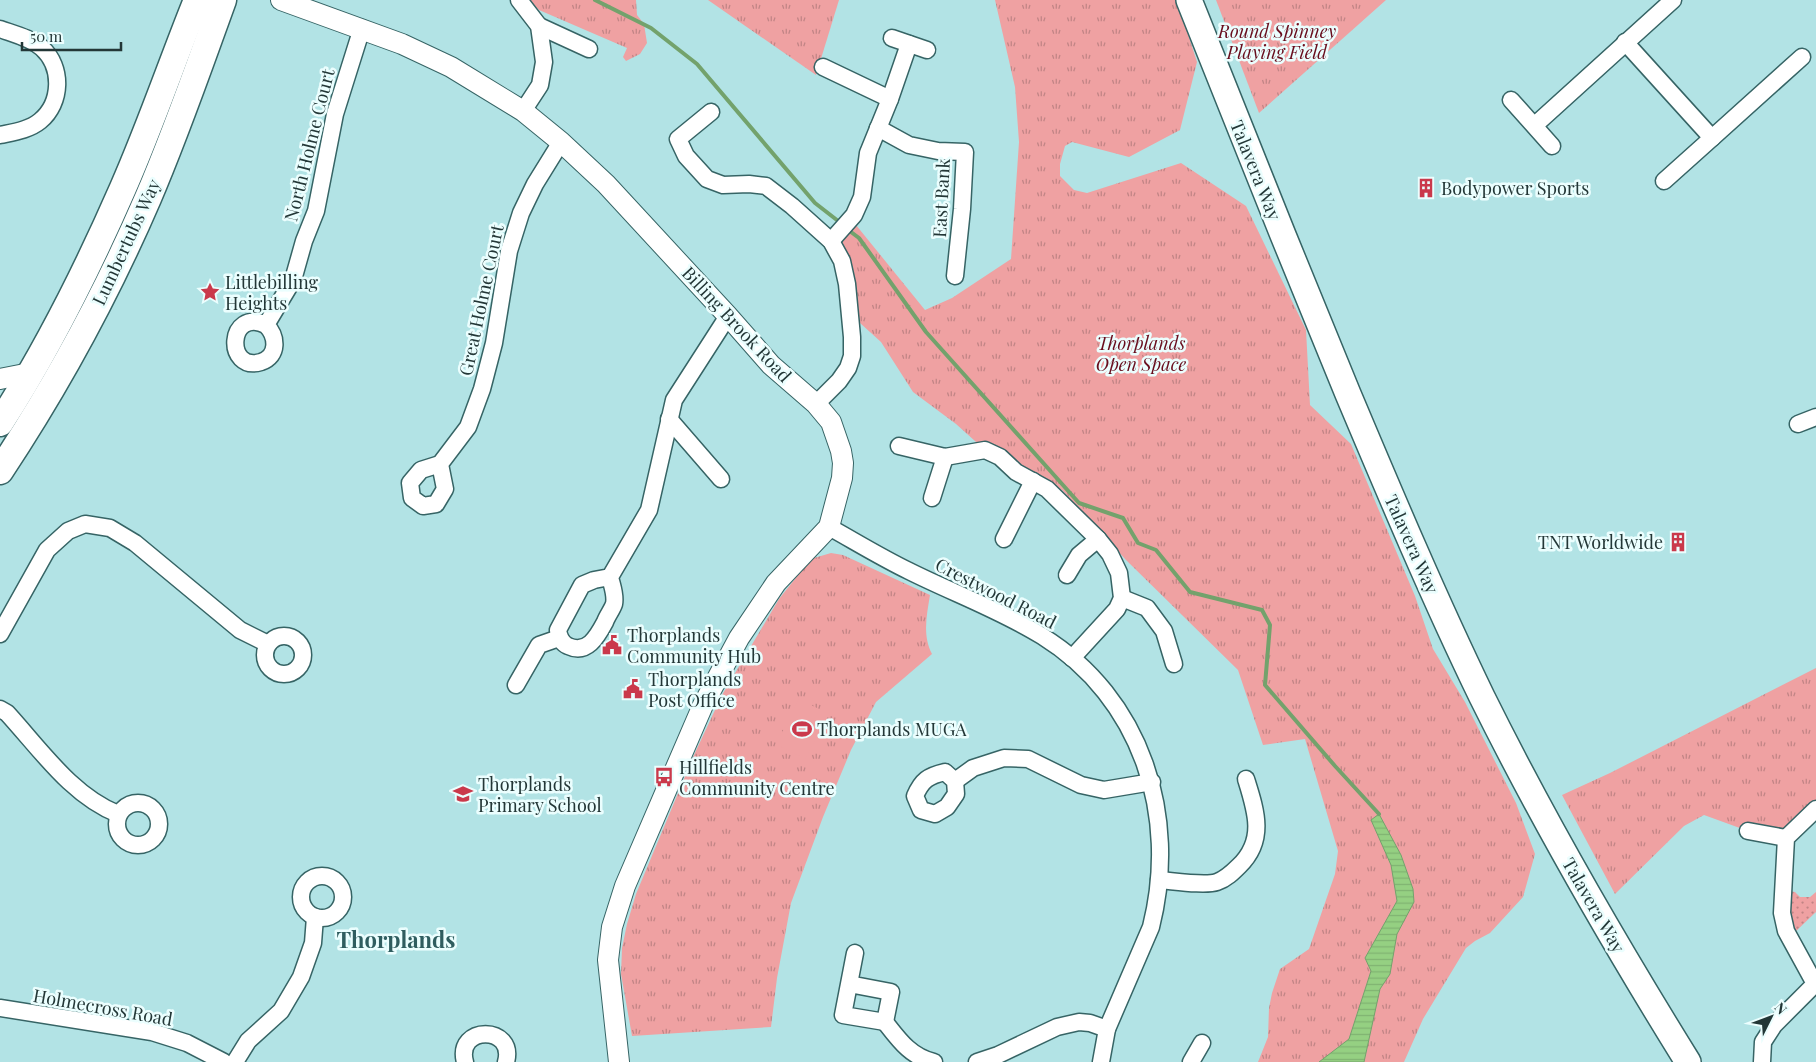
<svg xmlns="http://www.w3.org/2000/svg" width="1816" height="1062" viewBox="0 0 1816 1062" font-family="'Playfair Display',serif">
<defs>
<pattern id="grass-dots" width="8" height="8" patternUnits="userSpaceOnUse" patternTransform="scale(1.25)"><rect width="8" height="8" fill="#efa1a2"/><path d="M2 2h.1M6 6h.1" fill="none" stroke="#c18485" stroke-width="1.8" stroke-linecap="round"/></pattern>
<pattern id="park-tufts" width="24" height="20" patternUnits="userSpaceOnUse" patternTransform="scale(1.25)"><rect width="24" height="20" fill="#efa1a2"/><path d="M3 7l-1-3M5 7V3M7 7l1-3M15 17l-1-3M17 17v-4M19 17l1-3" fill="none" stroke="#c18485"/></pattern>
<pattern id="water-rules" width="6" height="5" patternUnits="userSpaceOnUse" patternTransform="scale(1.25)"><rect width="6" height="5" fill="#95d082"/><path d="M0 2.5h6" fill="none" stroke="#80b371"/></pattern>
</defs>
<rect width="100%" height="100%" fill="#b2e3e5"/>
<!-- grass -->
<polygon fill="url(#grass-dots)" points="1790,891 1795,892 1800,897 1810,897 1816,892 1816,912 1794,933 1789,921"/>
<!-- park -->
<g fill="url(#park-tufts)">
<polygon points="529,0 636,0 637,15 644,24 647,43 640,54 626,61 623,57 627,48 539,10"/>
<polygon points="708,0 839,0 816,75"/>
<polygon points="995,0 1177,0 1197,62 1180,130 1129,157 1072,142 1065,146 1060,164 1060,176 1074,190 1087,193 1181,163 1246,206 1306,330 1310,405 1351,444 1415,596 1433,649 1465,702 1516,803 1535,854 1523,897 1490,933 1475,941 1466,948 1423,1019 1404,1062 1258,1062 1268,1037 1269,1008 1272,993 1280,969 1309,949 1335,874 1338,851 1305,739 1263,745 1238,670 1126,560 1062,490 1033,481 985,450 956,424 913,392 881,342 860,323 851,264 840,242 856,225 925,310 952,298 1011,259 1019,142 1015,87"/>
<polygon points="1216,0 1386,0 1259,113"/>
<path d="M 831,553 L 843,555 L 930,595 C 927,614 922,635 932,654 L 876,702 L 851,750 L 823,817 L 791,903 L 777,978 L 771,1027 L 632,1036 L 621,974 L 622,948 L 627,924 L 636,894 L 694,755 L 722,695 L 779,599 L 806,565 L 814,558 Z"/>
<polygon points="1816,668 1816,809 1786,838 1748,831 1704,815 1684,826 1615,894 1562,795 1610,773"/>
</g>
<!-- pitch -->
<polygon fill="#efa1a2" points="799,699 829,714 805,759 776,744"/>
<!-- water -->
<polygon fill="url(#water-rules)" stroke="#73a26c" points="1379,814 1401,855 1413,889 1414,902 1397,934 1390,974 1380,989 1364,1062 1319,1062 1349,1039 1371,971 1365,958 1397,901 1391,865 1371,820"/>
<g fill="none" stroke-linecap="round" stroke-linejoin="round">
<!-- stream -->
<g stroke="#73a26c" stroke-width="4">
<polyline points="595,0 651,28 697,64 815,203 842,224"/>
<polyline points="847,229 859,238 926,332 1079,503 1123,518 1138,543 1156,550 1190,592 1262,610 1270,625 1265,685 1335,766 1379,814"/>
</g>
<defs>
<g id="minor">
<polyline points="519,0 539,26 544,62 540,85 523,111"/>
<polyline points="539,26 589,49"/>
<path d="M 0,29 C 14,34 31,38 42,48 C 63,67 62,103 40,121 C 29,130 14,132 0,135"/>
<polyline points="892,38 927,50"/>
<polyline points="1625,42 1712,138 1664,181"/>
<polyline points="823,67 890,99"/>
<polyline points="1511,100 1552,146"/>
<polyline points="711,112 678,139 686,156 707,179 723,185 749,184 766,186 792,206 831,241 842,261 847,284 852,337 852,356 848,368 839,381 816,404"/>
<polyline points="1535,125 1673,0"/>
<polyline points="878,128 909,145 938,151 965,152 962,209 955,276"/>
<polyline points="1712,138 1802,57"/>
<polyline points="831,241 854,215 862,197 868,153 890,99 909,44"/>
<path d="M 266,325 C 227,307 225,373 261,362 C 279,356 277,336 266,325 L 293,280 L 304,241 L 316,211 L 335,114 L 362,28"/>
<polyline points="669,419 721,479"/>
<polyline points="1798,424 1816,417"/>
<polyline points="899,446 945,457 985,450 1000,457 1016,472 1047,489 1098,539 1110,554 1119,573 1122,598 1117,609 1072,658"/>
<polyline points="440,464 445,489 436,504 423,506 412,498 410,483 421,470 440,464 468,427 482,389 494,343 509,251 521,213 535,184 561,142"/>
<polyline points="932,498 945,457"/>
<path d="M 829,527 C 856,542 882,558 909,571 C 953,593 1000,610 1042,636 C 1142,698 1179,816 1151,927 L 1107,1029 L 1101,1062"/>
<polyline points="1004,539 1033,481"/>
<polyline points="1067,575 1079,555 1098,539"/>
<path d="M 610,577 C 612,586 616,595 614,604 C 612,610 607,616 605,622 C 597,637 587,655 568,646 C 561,643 559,637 558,630 L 582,585 L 594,580 L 610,577 L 649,510 L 674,400 L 728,316"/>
<polyline points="1122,598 1147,608 1164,631 1174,664"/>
<polyline points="0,634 47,550 68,531 85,524 110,528 135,543 240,630 268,644"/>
<circle cx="284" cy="655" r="19"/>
<polyline points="516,685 539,645 559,638"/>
<path d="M 0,709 L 7,713 C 40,749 72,796 118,814"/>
<path d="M 945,772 L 955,781 L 956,794 L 947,807 L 935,814 L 921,810 L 915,796 C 922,780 928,776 945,772 Z"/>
<polyline points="955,781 973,768 1004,758 1028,759 1081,785 1104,790 1152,782"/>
<circle cx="138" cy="824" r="21"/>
<polyline points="1748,831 1786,838"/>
<circle cx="322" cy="897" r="21"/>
<path d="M 1159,880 C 1173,881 1205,886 1217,882 C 1226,879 1233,872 1239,866 C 1266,840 1256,811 1246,779"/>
<polyline points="849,984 891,992 885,1022 843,1015 855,953"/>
<polyline points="0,1008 152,1032 187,1043 224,1062"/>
<path d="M 885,1022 C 899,1040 911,1057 934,1062"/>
<polyline points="235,1062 248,1041 281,1011 301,977 313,943 315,917"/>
<path d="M 465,1062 C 455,1025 516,1025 506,1062"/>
<polyline points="977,1062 998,1055 1057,1027 1079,1022 1090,1023 1107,1029"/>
<polyline points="1191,1062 1202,1043"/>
<polyline points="1762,1062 1763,1042 1774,1025 1815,984 1786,931 1782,913 1786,838 1816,809"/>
</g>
<g id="tertiary">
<polyline points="281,0 402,44 451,67 523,111 561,142 606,184 728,316 771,365 816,404 831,422 841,451 843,463 842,478 829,527 776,583 739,638 703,705 625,886 612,927 608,960 619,1062"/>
<polyline points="0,379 30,373"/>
</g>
<path id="primary" d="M 1189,0 C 1241,132 1294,263 1348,394 C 1391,496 1434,598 1482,697 C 1544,822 1614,943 1688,1062"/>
<g id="trunk">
<path d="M 0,423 C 48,349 88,268 123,188 C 150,127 172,62 197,0"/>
<path d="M 0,471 C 57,385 107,293 148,198 C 176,133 199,66 223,0"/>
</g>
</defs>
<!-- minor casing -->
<use href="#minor" stroke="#366465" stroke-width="19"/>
<!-- tertiary casing -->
<use href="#tertiary" stroke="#366465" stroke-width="22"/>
<!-- primary casing -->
<use href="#primary" stroke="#366465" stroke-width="28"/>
<!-- trunk casing -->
<use href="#trunk" stroke="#366465" stroke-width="29"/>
<!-- minor -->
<use href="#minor" stroke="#fff" stroke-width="16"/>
<!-- tertiary -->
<use href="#tertiary" stroke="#fff" stroke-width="20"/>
<!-- primary -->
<use href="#primary" stroke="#fff" stroke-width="25"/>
<!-- trunk -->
<use href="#trunk" stroke="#fff" stroke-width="26"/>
</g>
<!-- icons -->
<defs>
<symbol id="building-bare" viewBox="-9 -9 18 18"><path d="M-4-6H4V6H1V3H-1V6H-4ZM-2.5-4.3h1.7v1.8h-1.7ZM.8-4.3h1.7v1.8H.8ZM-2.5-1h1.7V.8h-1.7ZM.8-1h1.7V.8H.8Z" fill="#ca394b" stroke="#ebfefe" stroke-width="2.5" paint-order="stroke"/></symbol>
<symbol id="sight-bare" viewBox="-9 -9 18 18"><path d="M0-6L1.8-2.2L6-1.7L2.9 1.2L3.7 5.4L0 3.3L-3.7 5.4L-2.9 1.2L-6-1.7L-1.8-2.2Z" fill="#ca394b" stroke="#ebfefe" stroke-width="2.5" paint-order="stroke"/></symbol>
<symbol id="civic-bare" viewBox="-9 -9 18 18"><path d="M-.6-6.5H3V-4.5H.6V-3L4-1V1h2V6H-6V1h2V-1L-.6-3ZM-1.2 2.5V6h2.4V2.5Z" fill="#ca394b" stroke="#ebfefe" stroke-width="2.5" paint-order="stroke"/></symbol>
<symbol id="stadium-bare" viewBox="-9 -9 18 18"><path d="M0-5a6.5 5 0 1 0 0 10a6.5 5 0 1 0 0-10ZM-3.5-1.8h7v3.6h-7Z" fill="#ca394b" stroke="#ebfefe" stroke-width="2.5" paint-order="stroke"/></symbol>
<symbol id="bus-bare" viewBox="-9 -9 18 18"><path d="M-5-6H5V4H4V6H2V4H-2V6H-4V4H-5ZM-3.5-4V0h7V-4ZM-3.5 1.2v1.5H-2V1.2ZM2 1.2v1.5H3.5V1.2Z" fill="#ca394b" stroke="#ebfefe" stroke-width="2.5" paint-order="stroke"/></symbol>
<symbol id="school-bare" viewBox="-9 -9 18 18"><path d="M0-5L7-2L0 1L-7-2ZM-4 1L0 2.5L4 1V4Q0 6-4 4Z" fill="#ca394b" stroke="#ebfefe" stroke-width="2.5" paint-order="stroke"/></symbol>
</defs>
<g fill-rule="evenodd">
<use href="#building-bare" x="1412" y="174" width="28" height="28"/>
<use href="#sight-bare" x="196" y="278" width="28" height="28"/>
<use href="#building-bare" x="1664" y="528" width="28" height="28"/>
<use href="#civic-bare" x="598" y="631" width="28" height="28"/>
<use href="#civic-bare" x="619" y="675" width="28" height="28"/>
<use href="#stadium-bare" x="788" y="715" width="28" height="28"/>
<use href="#bus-bare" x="650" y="763" width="28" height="28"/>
<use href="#school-bare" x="449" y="780" width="28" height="28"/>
</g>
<g text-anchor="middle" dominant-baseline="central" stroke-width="5" stroke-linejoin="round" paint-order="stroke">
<!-- park labels -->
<g font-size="18" font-style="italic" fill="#680d1d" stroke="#ebfefe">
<text x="1277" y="31">Round Spinney<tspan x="1277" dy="21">Playing Field</tspan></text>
<text x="1141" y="343">Thorplands<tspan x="1141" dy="21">Open Space</tspan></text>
</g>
<!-- street labels -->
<g font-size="18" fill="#233737" stroke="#ebfefe">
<text transform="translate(309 145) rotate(-76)">North Holme Court</text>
<text transform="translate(1256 170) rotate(68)">Talavera Way</text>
<text transform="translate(941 198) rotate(-87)">East Bank</text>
<text transform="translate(126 242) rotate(-65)">Lumbertubs Way</text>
<text transform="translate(481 300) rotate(-78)">Great Holme Court</text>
<text transform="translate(737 324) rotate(47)">Billing Brook Road</text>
<text transform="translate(1412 544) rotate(66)">Talavera Way</text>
<text transform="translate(996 593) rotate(27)">Crestwood Road</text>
<text transform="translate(1594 905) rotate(60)">Talavera Way</text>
<text transform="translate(103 1007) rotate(10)">Holmecross Road</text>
</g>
<!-- poi labels -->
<g font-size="18" fill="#233737" stroke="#ebfefe" text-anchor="start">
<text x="1441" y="188">Bodypower Sports</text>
<text x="225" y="282">Littlebilling<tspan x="225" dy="21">Heights</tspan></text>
<text x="1663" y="542" text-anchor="end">TNT Worldwide</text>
<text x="627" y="635">Thorplands<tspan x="627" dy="21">Community Hub</tspan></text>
<text x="648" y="679">Thorplands<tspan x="648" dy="21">Post Office</tspan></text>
<text x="817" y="729">Thorplands MUGA</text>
<text x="679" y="767">Hillfields<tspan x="679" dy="21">Community Centre</tspan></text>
<text x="478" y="784">Thorplands<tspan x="478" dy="21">Primary School</tspan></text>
</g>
<!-- district labels -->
<g font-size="22" font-weight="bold" fill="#2f5d5f" stroke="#ebfefe">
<text x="396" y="939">Thorplands</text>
</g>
</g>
<!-- north arrow -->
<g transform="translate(1771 1017) rotate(48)" stroke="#ebfefe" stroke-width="4" paint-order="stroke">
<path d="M0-4L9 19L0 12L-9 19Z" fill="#233737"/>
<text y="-8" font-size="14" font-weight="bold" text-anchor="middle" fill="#233737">N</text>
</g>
<!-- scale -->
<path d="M22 42v8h99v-8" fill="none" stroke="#233737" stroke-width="2.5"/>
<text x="30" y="42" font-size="15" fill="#233737" stroke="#ebfefe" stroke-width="4" paint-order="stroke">50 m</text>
</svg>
